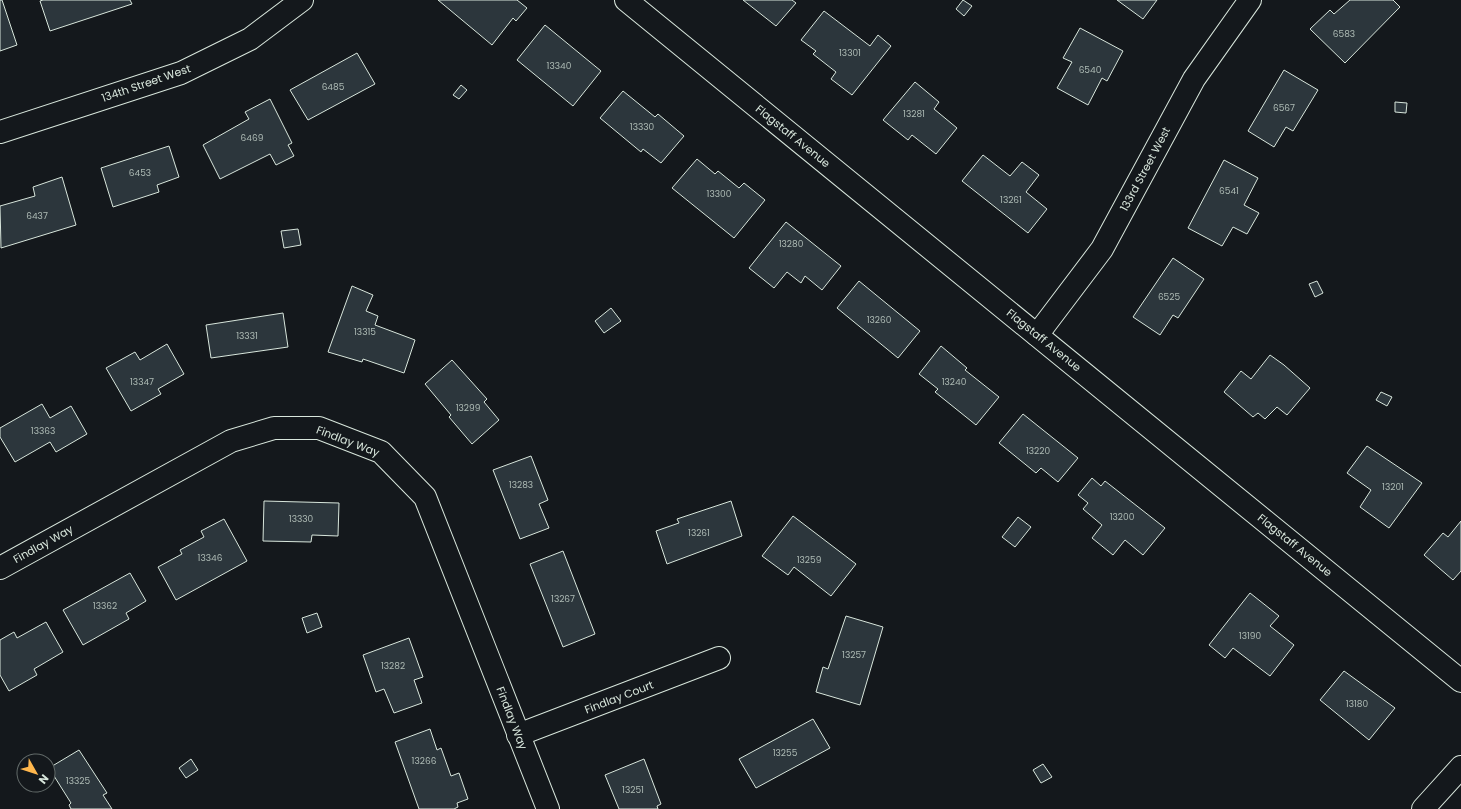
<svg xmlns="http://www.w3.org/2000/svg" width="1461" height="809" viewBox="0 0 1461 809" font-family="Poppins,sans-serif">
<rect width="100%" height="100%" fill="#14181c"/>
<!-- building -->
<g fill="#2c363c" stroke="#d8e6dc">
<polygon points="0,0 2,0 17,45 0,51"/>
<polygon points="43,0 130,0 132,4 50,31 40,1"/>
<polygon points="438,0 517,0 527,8 516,21 513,18 492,45"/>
<polygon points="743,0 792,0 796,3 776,26"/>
<polygon points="963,0 972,6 964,16 956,9"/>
<polygon points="1117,0 1157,0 1143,19"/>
<polygon points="1350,0 1393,0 1400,7 1345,63 1310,29 1330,10 1334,14"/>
<polygon points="824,11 870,46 878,35 891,46 852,95 831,79 836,72 813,54 816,51 801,40"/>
<polygon points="545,25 601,71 573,106 517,60"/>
<polygon points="1080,28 1123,51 1107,81 1102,78 1088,105 1057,88 1072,62 1063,58"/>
<polygon points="357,53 375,84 308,120 290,90"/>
<polygon points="1284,70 1318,90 1293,131 1286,127 1274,147 1248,131"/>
<polygon points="915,82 939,102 934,109 957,128 936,154 912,135 908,140 883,120"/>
<polygon points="461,85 467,90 459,99 453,95"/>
<polygon points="623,91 655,117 658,114 684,136 661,163 643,149 641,152 600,118"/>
<polygon points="270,99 292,143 288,145 294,156 276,165 270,154 220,179 203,145 249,119 245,112"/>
<polygon points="1395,102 1407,103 1406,113 1395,112"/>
<polygon points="169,146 179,177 157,185 159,192 113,207 101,168"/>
<polygon points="983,155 1010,176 1022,162 1039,175 1026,192 1047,209 1028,233 962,181"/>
<polygon points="697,159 715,174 718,171 739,188 744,183 765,200 734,238 672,188"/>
<polygon points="1224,160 1258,178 1244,205 1259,213 1247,234 1233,227 1222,246 1188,228"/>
<polygon points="62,177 76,225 1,248 0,206 35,196 33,187"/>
<polygon points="786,222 841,266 822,290 805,276 801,283 787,272 774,288 749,268"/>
<polygon points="298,229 301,245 284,248 281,231"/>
<polygon points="1173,258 1204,279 1178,318 1173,315 1160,335 1133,317"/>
<polygon points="859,281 920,331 898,358 837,308"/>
<polygon points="1317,281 1323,293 1315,297 1309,284"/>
<polygon points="352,286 373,295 366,311 378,316 375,325 415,340 404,373 363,359 362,362 328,352"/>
<polygon points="611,308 621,321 604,333 595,321"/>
<polygon points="283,313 288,347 211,358 206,325"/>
<polygon points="167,344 184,374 158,389 161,394 131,411 106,368 135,352 140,360"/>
<polygon points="941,346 967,368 965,370 999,397 976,425 935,392 938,389 919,374"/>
<polygon points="1270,355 1284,365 1310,388 1287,415 1277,407 1265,419 1258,413 1253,417 1224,392 1241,371 1251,379"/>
<polygon points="452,360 487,399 484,402 499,420 472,444 449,417 451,415 425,384"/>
<polygon points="1381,392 1392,397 1387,406 1376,400"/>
<polygon points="42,404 50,418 71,406 87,434 56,452 50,442 15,462 0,437 0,428"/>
<polygon points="1023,414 1078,458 1058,482 1041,468 1036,473 999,443"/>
<polygon points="1367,446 1422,483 1389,528 1360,507 1371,490 1347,473"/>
<polygon points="531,456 548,500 539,504 549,528 520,539 493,470"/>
<polygon points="1092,478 1101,486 1105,481 1165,528 1143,555 1125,540 1113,555 1092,538 1102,525 1083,509 1088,503 1078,495"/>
<polygon points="264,501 339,503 338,536 312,535 311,542 263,541"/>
<polygon points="731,501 742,536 667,564 656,531 679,523 677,519"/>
<polygon points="793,516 856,564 831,596 794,567 788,575 762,556"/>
<polygon points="1018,517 1031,527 1015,547 1002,537"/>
<polygon points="224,519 247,561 176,600 158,567 182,554 180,550 204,537 201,531"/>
<polygon points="1461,521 1461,571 1453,580 1424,555 1443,533 1448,537"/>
<polygon points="563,551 595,634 563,647 530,564"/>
<polygon points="130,573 146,601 126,613 129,619 83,645 63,610"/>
<polygon points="1250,593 1279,616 1270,626 1294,645 1270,676 1233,648 1225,658 1209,645"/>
<polygon points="317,613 322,627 307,633 302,618"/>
<polygon points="846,616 883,627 860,705 816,692 823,667 828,669"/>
<polygon points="46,622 63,652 34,669 37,675 9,691 0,675 0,640 14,632 17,638"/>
<polygon points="409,638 423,677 414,680 422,703 394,713 384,689 376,692 363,655"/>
<polygon points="1344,671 1395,708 1369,740 1320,700"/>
<polygon points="813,719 830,748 756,788 739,759"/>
<polygon points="430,729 437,750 441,748 451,776 459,773 468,799 457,803 458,807 454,809 419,809 395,742"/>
<polygon points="79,750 107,793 103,795 112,809 71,809 69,805 71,803 49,768"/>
<polygon points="191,759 198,770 186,778 179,768"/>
<polygon points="644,759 661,804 657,806 658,809 619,809 605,775"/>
<polygon points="1043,764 1052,777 1041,783 1033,770"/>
</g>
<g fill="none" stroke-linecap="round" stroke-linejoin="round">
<defs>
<g id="minor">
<polyline points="626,0 1461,681"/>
<polyline points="0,132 181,73 250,39 302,0"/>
<polyline points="1037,335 1102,249 1194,79 1250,0"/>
<polyline points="0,568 231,441 274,428 319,428 381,452 425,497 548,809"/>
<polyline points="518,735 719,658"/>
</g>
<polyline id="tertiary" points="1423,809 1461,767"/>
</defs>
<!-- minor casing -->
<use href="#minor" stroke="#d8e6dc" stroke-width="24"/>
<!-- tertiary casing -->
<use href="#tertiary" stroke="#d8e6dc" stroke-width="24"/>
<!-- minor -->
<use href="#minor" stroke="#14181c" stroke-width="22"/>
<!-- tertiary -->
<use href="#tertiary" stroke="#14181c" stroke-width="22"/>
</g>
<g text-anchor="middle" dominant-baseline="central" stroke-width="3" stroke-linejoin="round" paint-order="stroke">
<!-- number labels -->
<g font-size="9" fill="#adbab4">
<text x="1344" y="34">6583</text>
<text x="850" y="53">13301</text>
<text x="559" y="66">13340</text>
<text x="1090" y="70">6540</text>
<text x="333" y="87">6485</text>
<text x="1284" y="108">6567</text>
<text x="914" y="114">13281</text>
<text x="642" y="127">13330</text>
<text x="252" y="138">6469</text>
<text x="140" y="173">6453</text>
<text x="1229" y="191">6541</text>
<text x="719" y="194">13300</text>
<text x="1011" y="200">13261</text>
<text x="37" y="216">6437</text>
<text x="791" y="244">13280</text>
<text x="1169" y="297">6525</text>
<text x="879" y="320">13260</text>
<text x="365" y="332">13315</text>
<text x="247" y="336">13331</text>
<text x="142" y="382">13347</text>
<text x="954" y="382">13240</text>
<text x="468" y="408">13299</text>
<text x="43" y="431">13363</text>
<text x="1038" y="451">13220</text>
<text x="521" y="485">13283</text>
<text x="1393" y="487">13201</text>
<text x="1122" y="517">13200</text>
<text x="301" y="519">13330</text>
<text x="699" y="533">13261</text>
<text x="210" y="558">13346</text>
<text x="809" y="560">13259</text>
<text x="563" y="599">13267</text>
<text x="105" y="606">13362</text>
<text x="1250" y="636">13190</text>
<text x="854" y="655">13257</text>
<text x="393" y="666">13282</text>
<text x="1357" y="704">13180</text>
<text x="785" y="753">13255</text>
<text x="424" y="761">13266</text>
<text x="78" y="781">13325</text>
<text x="633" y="790">13251</text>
</g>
<!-- street labels -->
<g font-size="11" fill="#d8e6dc" stroke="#14181c">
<text transform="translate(146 83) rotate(-19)">134th Street West</text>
<text transform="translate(793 136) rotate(39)">Flagstaff Avenue</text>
<text transform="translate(1145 169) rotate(-62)">133rd Street West</text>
<text transform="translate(1044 340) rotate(39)">Flagstaff Avenue</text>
<text transform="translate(348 441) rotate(21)">Findlay Way</text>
<text transform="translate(43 544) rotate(-29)">Findlay Way</text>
<text transform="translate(1295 545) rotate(39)">Flagstaff Avenue</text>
<text transform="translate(619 697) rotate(-21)">Findlay Court</text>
<text transform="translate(512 718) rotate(69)">Findlay Way</text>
</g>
</g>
<!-- north arrow -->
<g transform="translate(36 773) rotate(129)"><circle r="19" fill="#14181c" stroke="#626a69"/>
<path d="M0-3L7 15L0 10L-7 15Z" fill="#ffb74d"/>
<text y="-6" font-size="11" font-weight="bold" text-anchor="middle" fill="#d8e6dc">N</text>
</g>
</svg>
